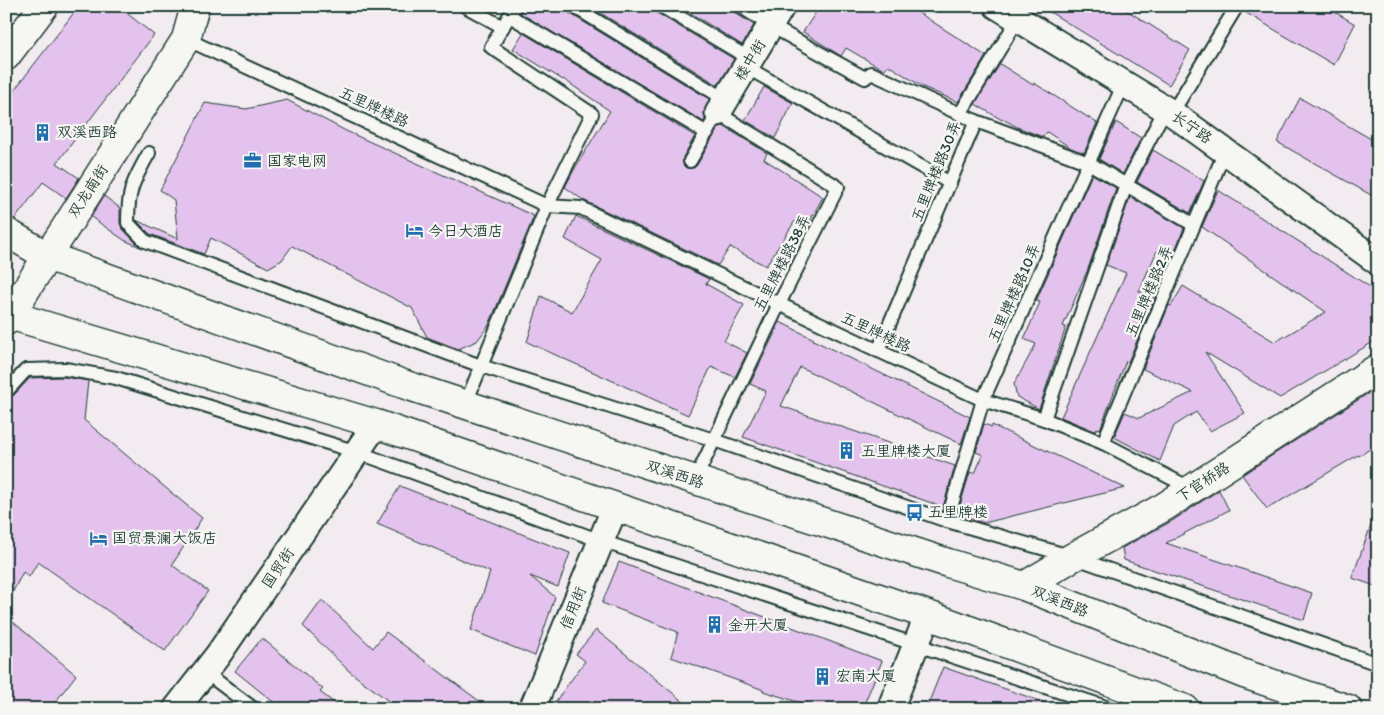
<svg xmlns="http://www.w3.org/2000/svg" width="1384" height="715" viewBox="0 0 1384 715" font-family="Itim,'LXGW WenKai TC',sans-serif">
<rect width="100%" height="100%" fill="#f2ecf1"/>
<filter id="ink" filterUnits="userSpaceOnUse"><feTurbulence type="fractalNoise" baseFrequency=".02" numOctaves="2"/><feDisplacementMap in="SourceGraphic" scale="10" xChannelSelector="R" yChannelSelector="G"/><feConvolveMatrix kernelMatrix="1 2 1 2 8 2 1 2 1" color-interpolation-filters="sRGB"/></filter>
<g filter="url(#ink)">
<!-- building -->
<g fill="#e4c2ee" stroke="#1f3d34">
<polygon points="79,6 118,6 154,35 57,163 79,178 66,198 43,182 15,219 6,216 6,101"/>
<polygon points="523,6 565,6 569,13 709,99 704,112 705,119 704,122 520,13"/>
<polygon points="589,6 645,6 734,59 718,85"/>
<polygon points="679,6 732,6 735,13 754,25 742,45"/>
<polygon points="820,6 908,6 986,56 958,102 923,87 888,65 884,70 846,48 841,56 803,32"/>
<polygon points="1040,6 1120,6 1190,50 1169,85"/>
<polygon points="1245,6 1325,6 1355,24 1334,65 1243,11"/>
<polygon points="523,33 695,136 683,157 683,165 686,168 694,168 697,165 719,127 723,126 767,153 764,159 823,197 806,228 795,221 766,266 730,247 718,265 583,200 565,187 575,168 610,111 563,79 563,80 513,49"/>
<polygon points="1000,64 1033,85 1034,83 1097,123 1084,153 1071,148 1047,132 1043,137 1017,127 1003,119 1002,120 975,104"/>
<polygon points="764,87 793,103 775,138 745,120"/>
<polygon points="1300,98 1378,143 1378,199 1277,142"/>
<polygon points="287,100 346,131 534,216 489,325 477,341 458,349 427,337 412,308 292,246 282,260 268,268 211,238 204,254 150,234 136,220 178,239 174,200 160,190 205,103 246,109"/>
<polygon points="1116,122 1141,138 1123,174 1099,159"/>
<polygon points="1153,150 1204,181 1190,213 1137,182"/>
<polygon points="1092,174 1116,188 1088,269 1063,326 1066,327 1039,409 1017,397 1014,384 1036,344 1024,339 1040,302 1036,301"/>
<polygon points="1218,190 1378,292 1378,339 1280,398 1205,352 1245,413 1210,431 1196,412 1174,426 1160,461 1114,437 1125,412 1139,418 1193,392 1143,369 1169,305 1171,306 1183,286 1275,342 1326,312 1202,227"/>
<polygon points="104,196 120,208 120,223 122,228 140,247 124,240 91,217"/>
<polygon points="1130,197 1184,228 1172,258 1157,251 1139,291 1155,298 1128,362 1126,361 1100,429 1097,428 1095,431 1061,417 1126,273 1106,265"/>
<polygon points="576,216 709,279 706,284 744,305 724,341 747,353 735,377 711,367 688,415 527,342 541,296 572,312 602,260 565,239"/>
<polygon points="780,322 814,339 813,340 970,417 961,444 800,367 781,406 955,466 943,507 743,437 766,391 750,384"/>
<polygon points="64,377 88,381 84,420 202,518 172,565 208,591 165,651 38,562 29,577 23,572 6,605 6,400 12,397 30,378"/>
<polygon points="1378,387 1378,444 1359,456 1358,455 1267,509 1242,475"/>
<polygon points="984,424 992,427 992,425 1125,488 984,523 963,516 963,514 958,512 970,472 975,473 983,455 976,452"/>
<polygon points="400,486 570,553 558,587 530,576 555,597 535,656 471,630 490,572 377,524"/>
<polygon points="1219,490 1229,510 1166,543 1312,593 1304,620 1124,560 1122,548 1172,521"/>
<polygon points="1375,514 1378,514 1378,587 1352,578"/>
<polygon points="619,562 882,661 862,709 796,709 801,703 763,691 764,690 671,657 678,632 602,603"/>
<polygon points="322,600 373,648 386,632 490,709 399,709 349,671 303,626"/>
<polygon points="6,616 76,675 50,709 6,709"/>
<polygon points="596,630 617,647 692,709 550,709 585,661 576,654"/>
<polygon points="262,638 323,689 320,692 342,709 282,709 235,671"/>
<polygon points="943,667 1054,706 1054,709 926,709"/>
</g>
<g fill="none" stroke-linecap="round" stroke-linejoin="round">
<defs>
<g id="service">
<polyline points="465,6 503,27"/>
<polyline points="573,6 726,100"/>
<polyline points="661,6 750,59"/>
<polyline points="740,6 771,26 865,78 871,73 960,114"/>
<polyline points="510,16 707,133"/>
<polyline points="186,39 547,206 581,208 779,304 983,400 1044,419 1103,443 1192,489"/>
<polyline points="746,67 950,183"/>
<polyline points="1172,113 1237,6"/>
<polyline points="976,121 1089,163 1194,225"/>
<path d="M 149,153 C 133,182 128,189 128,223 L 145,241 L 481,366 L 714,440 L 947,521 L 1073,557 L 1378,664"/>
<polyline points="690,161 718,113 838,187 779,304 695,480"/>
<polyline points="878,351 976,121 960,114 1018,19"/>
<polyline points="6,392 26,370 65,369 116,378 357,452 601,541 1112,709"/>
<polyline points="465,405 547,206 592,114 491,47 515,6"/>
<polyline points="1044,419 1126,185 1165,109"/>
<polyline points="1103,443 1225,151"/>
<polyline points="947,521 983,400 1124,83"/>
<polyline points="205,672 254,709"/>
</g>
<g id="minor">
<polyline points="997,6 1172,113 1378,262"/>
<polyline points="718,113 782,6"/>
<polyline points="176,709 218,655 376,424"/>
<polyline points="532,709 615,507"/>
<polyline points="890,709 928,615"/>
</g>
<polyline id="tertiary" points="1024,586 1073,557 1164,507 1378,368"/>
<g id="secondary">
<polyline points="6,56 44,6"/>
<polyline points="6,232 47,256 406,385 948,563 1024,586 1244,674 1348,709"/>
<polyline points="6,314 376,424 928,615 1185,709"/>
<polyline points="6,321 186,39 195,6"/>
</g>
</defs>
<!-- service casing -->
<use href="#service" stroke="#1f3d34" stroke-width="16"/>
<!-- minor casing -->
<use href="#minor" stroke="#1f3d34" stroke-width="29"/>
<!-- tertiary casing -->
<use href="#tertiary" stroke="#1f3d34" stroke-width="31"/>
<!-- secondary casing -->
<use href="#secondary" stroke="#1f3d34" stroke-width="31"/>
<!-- service -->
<use href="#service" stroke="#f6f6f2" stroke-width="12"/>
<!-- minor -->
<use href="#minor" stroke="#f6f6f2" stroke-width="25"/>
<!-- tertiary -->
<use href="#tertiary" stroke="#f6f6f2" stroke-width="28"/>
<!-- secondary -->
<use href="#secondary" stroke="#f6f6f2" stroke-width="28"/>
</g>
</g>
<!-- icons -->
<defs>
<symbol id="building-bare" viewBox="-9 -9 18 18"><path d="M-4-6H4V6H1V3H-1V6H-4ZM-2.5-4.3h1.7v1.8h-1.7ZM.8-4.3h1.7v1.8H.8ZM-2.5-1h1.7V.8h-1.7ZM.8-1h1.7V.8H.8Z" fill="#1f6fb2" stroke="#f6f6f2" stroke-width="2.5" paint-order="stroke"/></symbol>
<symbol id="office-bare" viewBox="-9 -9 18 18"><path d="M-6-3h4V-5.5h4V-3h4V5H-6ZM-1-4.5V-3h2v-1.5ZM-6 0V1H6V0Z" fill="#1f6fb2" stroke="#f6f6f2" stroke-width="2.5" paint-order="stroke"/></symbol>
<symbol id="hotel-bare" viewBox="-9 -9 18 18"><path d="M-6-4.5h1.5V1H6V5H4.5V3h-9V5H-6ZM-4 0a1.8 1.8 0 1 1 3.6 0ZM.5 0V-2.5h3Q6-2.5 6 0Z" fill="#1f6fb2" stroke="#f6f6f2" stroke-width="2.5" paint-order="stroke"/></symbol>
<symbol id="bus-bare" viewBox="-9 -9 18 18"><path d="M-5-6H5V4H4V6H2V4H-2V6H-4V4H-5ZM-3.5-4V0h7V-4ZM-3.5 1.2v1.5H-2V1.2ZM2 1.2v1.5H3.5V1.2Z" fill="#1f6fb2" stroke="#f6f6f2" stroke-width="2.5" paint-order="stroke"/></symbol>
</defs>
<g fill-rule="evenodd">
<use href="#building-bare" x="30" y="120" width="25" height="25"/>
<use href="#office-bare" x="240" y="148" width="25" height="25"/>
<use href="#hotel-bare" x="402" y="218" width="25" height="25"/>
<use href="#building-bare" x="834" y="438" width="25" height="25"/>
<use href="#bus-bare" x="902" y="500" width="25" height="25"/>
<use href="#hotel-bare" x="86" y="526" width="25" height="25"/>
<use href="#building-bare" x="702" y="612" width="25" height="25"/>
<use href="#building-bare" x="810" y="664" width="25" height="25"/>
</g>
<g text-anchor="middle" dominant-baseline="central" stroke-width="4.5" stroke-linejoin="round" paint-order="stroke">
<!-- street labels -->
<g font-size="15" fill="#1f3d34" stroke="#f6f6f2">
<text transform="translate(750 60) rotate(-59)">楼中街</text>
<text transform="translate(374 107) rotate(25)">五里牌楼路</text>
<text transform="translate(1192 127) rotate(35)">长宁路</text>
<text transform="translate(936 171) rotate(-68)">五里牌楼路30弄</text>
<text transform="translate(88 191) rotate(-57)">双龙南街</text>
<text transform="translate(782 263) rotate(-63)">五里牌楼路38弄</text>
<text transform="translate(1149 291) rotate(-67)">五里牌楼路2弄</text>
<text transform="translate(1014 293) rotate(-66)">五里牌楼路10弄</text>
<text transform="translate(876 332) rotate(25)">五里牌楼路</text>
<text transform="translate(675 474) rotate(18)">双溪西路</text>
<text transform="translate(1203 482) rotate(-33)">下官桥路</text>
<text transform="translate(278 568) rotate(-56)">国贸街</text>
<text transform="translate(1060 601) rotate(22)">双溪西路</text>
<text transform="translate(573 608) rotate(-68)">信用街</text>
</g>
<!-- poi labels -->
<g font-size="15" fill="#1f3d34" stroke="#f6f6f2" text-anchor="start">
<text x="57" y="132">双溪西路</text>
<text x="267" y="161">国家电网</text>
<text x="428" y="231">今日大酒店</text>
<text x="861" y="451">五里牌楼大厦</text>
<text x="928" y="512">五里牌楼</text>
<text x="112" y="538">国贸景澜大饭店</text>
<text x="728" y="625">金开大厦</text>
<text x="836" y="676">宏南大厦</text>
</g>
</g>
<!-- margin -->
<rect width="1384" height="715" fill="none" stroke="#f6f6f2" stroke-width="25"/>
<rect x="12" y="12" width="1359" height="690" fill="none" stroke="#1f3d34" stroke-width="2" filter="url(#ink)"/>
</svg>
